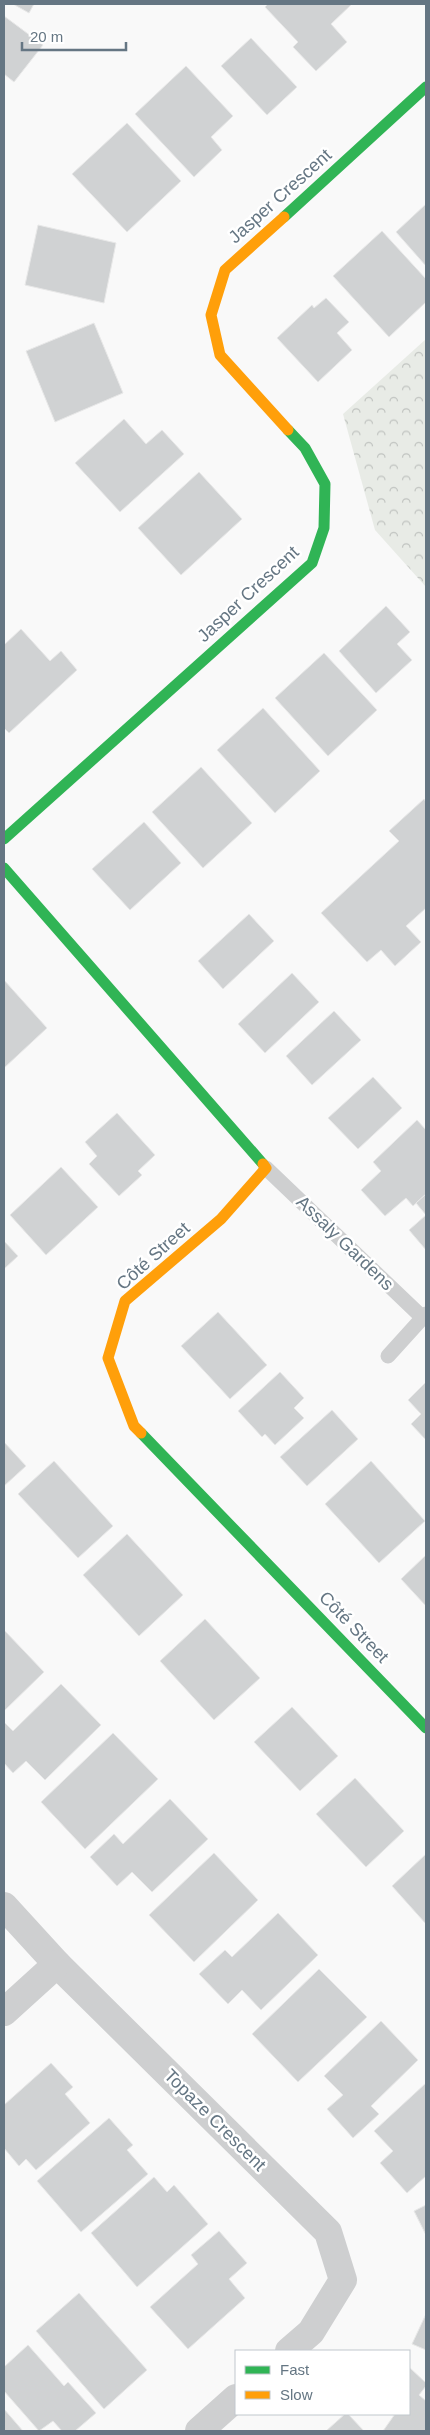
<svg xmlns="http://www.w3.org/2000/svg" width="430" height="2435" viewBox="0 0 430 2435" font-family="Helvetica,sans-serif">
<defs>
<pattern id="forest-crowns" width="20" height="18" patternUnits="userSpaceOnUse" patternTransform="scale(1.25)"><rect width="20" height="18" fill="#e8ebe6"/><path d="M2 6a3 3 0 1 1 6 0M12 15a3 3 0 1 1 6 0" fill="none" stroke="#c0c3c0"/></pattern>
</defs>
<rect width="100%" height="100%" fill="#f9f9f9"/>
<!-- forest -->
<polygon fill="url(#forest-crowns)" points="426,339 426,587 375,530 343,414"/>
<!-- building -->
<g fill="#d0d2d3" stroke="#e8e8e8">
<polygon points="13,4 34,4 29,13"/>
<polygon points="268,4 352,4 331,24 347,42 316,71 293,47 298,42 265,7"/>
<polygon points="4,16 43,45 14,82 4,74"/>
<polygon points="251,38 297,87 267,115 221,66"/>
<polygon points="186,66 233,116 211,137 222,150 194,177 135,114"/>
<polygon points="127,123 181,181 127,232 72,174"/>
<polygon points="426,204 426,266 396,232"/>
<polygon points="38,225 116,243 104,303 25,285"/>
<polygon points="382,231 426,279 426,302 389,337 333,276"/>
<polygon points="326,298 349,322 337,333 352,350 318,382 277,338 312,305 314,308"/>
<polygon points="94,323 123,393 55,422 26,351"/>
<polygon points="124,419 146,444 162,430 184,454 120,512 75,463"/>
<polygon points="199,472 242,519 181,575 138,528"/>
<polygon points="386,606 410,632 397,644 412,660 376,693 339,651"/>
<polygon points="21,629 50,661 61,651 77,670 9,733 4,728 4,645"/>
<polygon points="324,653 377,710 328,756 275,698"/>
<polygon points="263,708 320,771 275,813 217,750"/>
<polygon points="201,767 252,823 203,868 152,812"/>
<polygon points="424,799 426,802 426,908 406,926 421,942 395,966 381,950 367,962 321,913 399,841 389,831"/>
<polygon points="144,822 181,863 130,910 92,869"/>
<polygon points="249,914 274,941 223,989 198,961"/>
<polygon points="292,973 319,1002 265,1053 238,1024"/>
<polygon points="4,980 47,1028 4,1068"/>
<polygon points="334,1011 361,1040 312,1085 286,1056"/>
<polygon points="373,1077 402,1108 358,1149 328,1118"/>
<polygon points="117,1113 155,1155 138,1171 142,1175 119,1196 89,1164 97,1156 85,1142"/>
<polygon points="417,1120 426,1130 426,1194 413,1206 406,1198 385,1216 361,1190 381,1171 373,1162"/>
<polygon points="61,1167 98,1207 46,1255 10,1215"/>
<polygon points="426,1194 426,1215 416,1203"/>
<polygon points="426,1215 426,1250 409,1230"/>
<polygon points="4,1241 18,1256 4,1269"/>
<polygon points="218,1312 267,1365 230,1399 181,1346"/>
<polygon points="280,1372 304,1398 294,1408 304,1418 275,1445 265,1434 262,1437 238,1411"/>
<polygon points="426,1382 426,1440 411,1424 421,1414 408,1400"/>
<polygon points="332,1410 358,1439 307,1486 280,1457"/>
<polygon points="4,1442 26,1466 4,1486"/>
<polygon points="54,1461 113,1526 78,1558 18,1494"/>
<polygon points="371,1461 425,1521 379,1563 325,1504"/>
<polygon points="127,1534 183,1595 139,1636 83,1575"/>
<polygon points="426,1555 426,1606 401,1579"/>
<polygon points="205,1619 260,1678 214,1720 160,1661"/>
<polygon points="4,1630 44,1672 4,1711"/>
<polygon points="61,1684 101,1725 45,1780 26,1761 13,1773 4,1763 4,1722 13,1731"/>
<polygon points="292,1707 338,1756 300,1791 254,1742"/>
<polygon points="113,1733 158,1779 85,1849 41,1802"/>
<polygon points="355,1778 404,1831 366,1867 316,1814"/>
<polygon points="170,1799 208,1839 152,1892 132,1872 117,1886 90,1857 114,1834 123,1844"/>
<polygon points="214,1853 258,1900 194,1962 149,1915"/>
<polygon points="426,1854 426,1924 392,1886"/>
<polygon points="278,1913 318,1955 261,2010 242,1990 228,2004 199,1974 225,1950 232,1957"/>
<polygon points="319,1969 367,2017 298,2082 252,2034"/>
<polygon points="381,2021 418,2060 371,2106 379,2114 353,2138 327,2109 343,2095 324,2076"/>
<polygon points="51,2063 73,2087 65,2094 90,2123 36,2170 26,2159 19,2166 4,2148 4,2105"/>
<polygon points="426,2083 426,2176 407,2193 380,2163 393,2151 374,2131"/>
<polygon points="109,2118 133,2145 127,2150 148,2174 81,2232 37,2181"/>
<polygon points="154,2177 167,2192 174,2185 208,2224 137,2287 91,2233"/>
<polygon points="426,2205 426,2235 414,2211"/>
<polygon points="219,2231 247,2263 229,2279 245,2298 188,2349 150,2307 198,2264 191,2255"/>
<polygon points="79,2293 147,2370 104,2409 36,2331"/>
<polygon points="426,2314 426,2350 412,2344"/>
<polygon points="28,2345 64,2386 68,2382 96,2413 75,2431 62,2431 53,2421 39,2431 4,2391 4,2367"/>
<polygon points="409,2367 426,2383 426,2386 419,2395 426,2401 426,2431 383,2431 395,2414 409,2414"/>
<polygon points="4,2409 23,2431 4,2431"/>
<polygon points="345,2414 348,2414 364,2431 326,2431"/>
</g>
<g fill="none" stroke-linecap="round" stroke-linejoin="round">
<!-- lane -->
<g stroke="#cecfd0" stroke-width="15">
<polyline points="266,1168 423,1318"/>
<polyline points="388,1356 426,1314"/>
</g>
<!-- street -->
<g stroke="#cecfd0" stroke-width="28">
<polyline points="4,1906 57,1964 328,2232 343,2280 311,2332 289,2351"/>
<polyline points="4,2012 57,1964"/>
<polyline points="199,2431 236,2398"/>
</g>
<!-- fast -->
<g stroke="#30b455" stroke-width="11">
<polyline points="284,217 426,87"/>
<polyline points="4,839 312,563 324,528 325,484 305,448 288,430"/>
<polyline points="4,868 263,1164"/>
<polyline points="141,1433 426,1728"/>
</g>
<!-- slow -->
<g stroke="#ff9f0a" stroke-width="11">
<polyline points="284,217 225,270 211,315 220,355 288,430"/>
<polyline points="141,1433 134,1426 108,1358 125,1301 221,1219 266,1168 263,1164"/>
</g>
</g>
<g text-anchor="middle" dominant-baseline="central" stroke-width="5" stroke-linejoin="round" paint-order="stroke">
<!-- street labels -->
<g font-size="18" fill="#657683" stroke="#fff">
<text transform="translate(280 196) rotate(-42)">Jasper Crescent</text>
<text transform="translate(248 594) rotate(-43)">Jasper Crescent</text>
<text transform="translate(345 1243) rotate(44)">Assaly Gardens</text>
<text transform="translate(153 1256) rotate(-42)">Côté Street</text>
<text transform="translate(354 1627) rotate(46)">Côté Street</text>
<text transform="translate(215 2120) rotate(45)">Topaze Crescent</text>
</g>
</g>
<!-- border -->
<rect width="430" height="2435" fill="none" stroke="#657683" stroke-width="10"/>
<!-- legend -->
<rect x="235" y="2350" width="175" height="65" fill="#ffffff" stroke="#c1c8cd"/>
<rect x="245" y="2366" width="25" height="8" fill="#30b455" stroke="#c1c8cd"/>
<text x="280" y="2375" font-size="15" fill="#657683">Fast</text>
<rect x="245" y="2391" width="25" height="8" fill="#ff9f0a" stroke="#c1c8cd"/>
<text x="280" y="2400" font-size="15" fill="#657683">Slow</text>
<!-- scale -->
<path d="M22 42v8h104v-8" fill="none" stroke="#657683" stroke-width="2.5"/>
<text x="30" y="42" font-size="15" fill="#657683" stroke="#ffffff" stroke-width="4" paint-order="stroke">20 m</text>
</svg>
